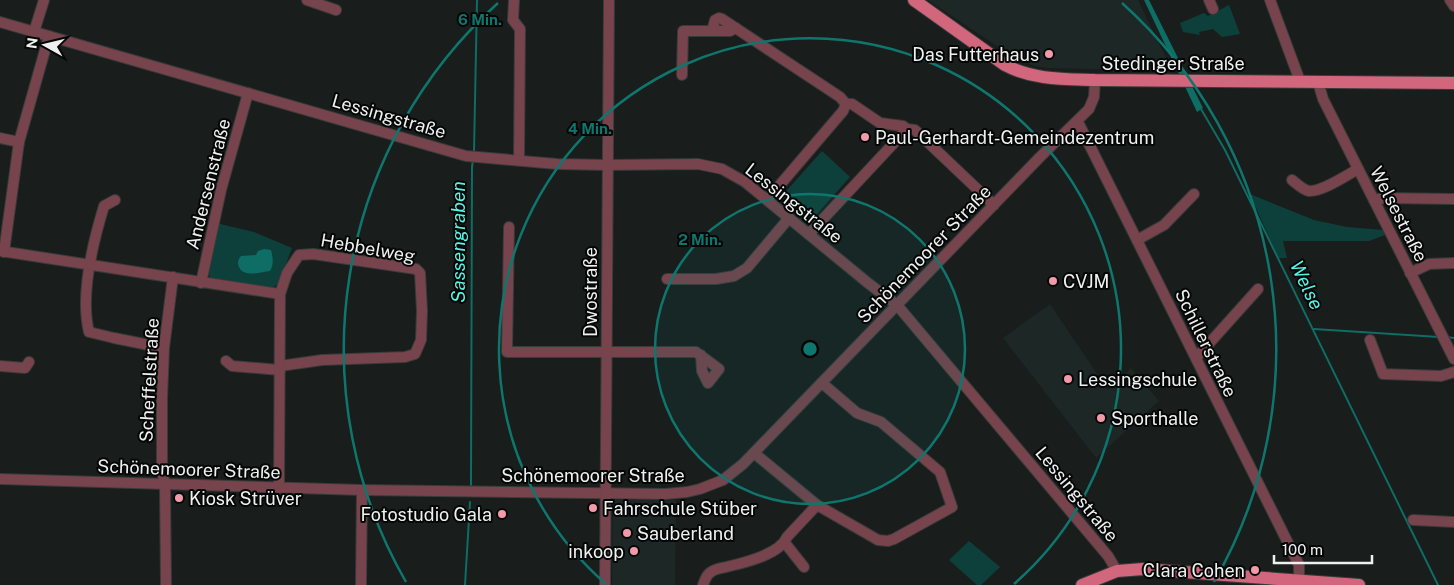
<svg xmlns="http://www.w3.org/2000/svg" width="1454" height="585" viewBox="0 0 1454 585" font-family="'Public Sans',sans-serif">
<rect width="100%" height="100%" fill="#191d1c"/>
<!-- built -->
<g fill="#1c2726">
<polygon points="928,0 1138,0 1169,64 1169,71 1048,68 1034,66 1010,55"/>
<polygon points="1050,304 1108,390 1131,368 1159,401 1096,458 1003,338"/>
<polygon points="613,500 676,500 675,585 612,585"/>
</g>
<!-- green -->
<g fill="#0e403b">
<polygon points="1229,5 1240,34 1222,37 1213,29 1199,32 1200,35 1183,32 1180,23 1204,13 1208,16"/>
<polygon points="822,151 850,177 809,223 781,197"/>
<polygon points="1250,194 1314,220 1347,227 1383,230 1385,235 1369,241 1283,241 1287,258 1278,258"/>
<path d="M 216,223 L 254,232 L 292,248 L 279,283 L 271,289 L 211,279 C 203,266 213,238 216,223 Z"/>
<polygon points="969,541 1000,567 981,585 977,585 949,560"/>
</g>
<!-- water -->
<g fill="#0e6d65">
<polygon points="1144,0 1149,0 1203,108 1197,112"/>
<path d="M 264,249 L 271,250 C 273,258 274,264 270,271 C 261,272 244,278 239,267 C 237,262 238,260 241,256 L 256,255 L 258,251 Z"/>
</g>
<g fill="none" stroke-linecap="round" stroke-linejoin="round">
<!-- stream -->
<g stroke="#0e6d65" stroke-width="2">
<polyline points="1201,109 1225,150 1438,585"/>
<polyline points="474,152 477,0"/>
<polyline points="1314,329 1439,337"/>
<polyline points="1446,337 1454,338"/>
<polyline points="471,485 472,167 473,160"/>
<polyline points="465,585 470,502"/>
</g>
<defs>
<g id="minor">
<polyline points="307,0 336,10"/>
<polyline points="514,0 513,20 520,29 519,160"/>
<polyline points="1209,0 1213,9"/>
<polyline points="1270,0 1300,81"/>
<polyline points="1450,0 1454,6"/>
<polyline points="0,22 466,156 557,164 607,165 698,164 722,169 745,182 868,283 897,305 1108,556 1117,571"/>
<polyline points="712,31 715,20 719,18 722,19 840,97 846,104 852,104 880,123 903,126 907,129 915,130 994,205"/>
<polyline points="34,32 44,0"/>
<polyline points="682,75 683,31 730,31 736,28"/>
<polyline points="1318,82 1323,99 1454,359"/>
<polyline points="1076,122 1080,126 1299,565 1299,580"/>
<polyline points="0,138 19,142"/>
<path d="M 1292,180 C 1297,184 1303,190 1309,191 C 1322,192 1347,175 1358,169"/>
<path d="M 115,200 L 104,206 C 93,242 80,296 89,332 L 114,338 L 164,348"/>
<polyline points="767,200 843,111 846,104"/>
<polyline points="1374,200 1384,198 1454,199"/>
<polyline points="509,227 507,352 696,352 719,369 708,383 702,371 701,355"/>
<polyline points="809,234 907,129"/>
<polyline points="1137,240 1164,225 1194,194"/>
<polyline points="0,251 280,294 287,273 299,255 313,254 327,256 416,269 420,273 422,311 421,340 415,354 405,357 322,360 280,366"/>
<polyline points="4,252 19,142 49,36"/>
<polyline points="1410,273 1429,264 1454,263"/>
<polyline points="667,279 716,279 734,276 747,268 789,218"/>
<polyline points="201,283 221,190 248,93"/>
<polyline points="1370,340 1383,374 1441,376 1454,372"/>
<polyline points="1196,358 1258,289"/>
<polyline points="226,361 232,366 280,370"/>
<polyline points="0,366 25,368 29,362"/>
<polyline points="754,453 817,505 878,540 888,541 894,539 952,507 940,472 881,422 857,413 822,383"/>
<polyline points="0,479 362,490 665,494 687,492 700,489 723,480 743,464 1040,157 1089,109 1094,97 1095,80"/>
<polyline points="279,488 280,294"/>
<polyline points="1413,520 1454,522"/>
<polyline points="785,543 804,567"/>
<polyline points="166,585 165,485 162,471 162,399 164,348 173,277"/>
<polyline points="361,585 362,490"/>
<polyline points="605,585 609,0"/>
<path d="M 703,585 C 705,580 706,575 711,572 C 716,568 724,568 730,566 C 747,562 780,554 787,537 L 817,505"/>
</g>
<g id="major">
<path d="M 914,0 L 1005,65 C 1033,80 1064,79 1095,80 L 1454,83"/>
<polyline points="1082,585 1117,571 1143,569 1359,585"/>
</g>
</defs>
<!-- minor casing -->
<use href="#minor" stroke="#373b3a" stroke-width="12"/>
<!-- major casing -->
<use href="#major" stroke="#373b3a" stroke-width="14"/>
<!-- minor -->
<use href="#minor" stroke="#77434c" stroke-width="10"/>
<!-- major -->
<use href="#major" stroke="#d2667c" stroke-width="12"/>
</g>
<!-- distance rings -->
<circle cx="810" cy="349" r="155" fill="#0f766e" fill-opacity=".12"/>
<g fill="none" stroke="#0f766e" stroke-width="2.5">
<circle cx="810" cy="349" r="155"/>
<path d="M606 584A311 311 0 1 1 1014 584"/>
<path d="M406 582A466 466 0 0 1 498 3M1122 3A466 466 0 0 1 1214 582"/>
</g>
<!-- markers -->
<g fill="#f39aa9" stroke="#050707" stroke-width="2">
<circle cx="1049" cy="54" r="5"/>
<circle cx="865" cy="137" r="5"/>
<circle cx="1053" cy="281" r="5"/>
<circle cx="1068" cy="379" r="5"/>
<circle cx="1101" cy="418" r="5"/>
<circle cx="179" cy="498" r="5"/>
<circle cx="593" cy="508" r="5"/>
<circle cx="502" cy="514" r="5"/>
<circle cx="627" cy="533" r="5"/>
<circle cx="634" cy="551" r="5"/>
<circle cx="1255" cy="570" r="5"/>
</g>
<g text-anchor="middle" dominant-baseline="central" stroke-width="4" stroke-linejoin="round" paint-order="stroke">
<!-- poi labels -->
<g font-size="18" fill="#eef1f0" stroke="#050707" text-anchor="start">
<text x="1039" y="54" text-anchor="end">Das Futterhaus</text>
<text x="875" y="137">Paul-Gerhardt-Gemeindezentrum</text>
<text x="1063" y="281">CVJM</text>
<text x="1078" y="379">Lessingschule</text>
<text x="1111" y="418">Sporthalle</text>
<text x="189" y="498">Kiosk Strüver</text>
<text x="603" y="508">Fahrschule Stüber</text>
<text x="492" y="514" text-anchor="end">Fotostudio Gala</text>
<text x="637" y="533">Sauberland</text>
<text x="624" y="551" text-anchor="end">inkoop</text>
<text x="1245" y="570" text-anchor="end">Clara Cohen</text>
</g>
<!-- street labels -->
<g font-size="18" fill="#eef1f0" stroke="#050707">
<text x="1173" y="63">Stedinger Straße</text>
<text transform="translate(389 116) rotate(16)">Lessingstraße</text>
<text transform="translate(208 184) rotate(-76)">Andersenstraße</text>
<text transform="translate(794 203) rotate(38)">Lessingstraße</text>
<text transform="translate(1399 214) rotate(63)">Welsestraße</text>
<text transform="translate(368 248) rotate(10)">Hebbelweg</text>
<text transform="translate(924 254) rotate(-46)">Schönemoorer Straße</text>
<text transform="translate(590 292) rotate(-90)">Dwostraße</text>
<text transform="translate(1206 343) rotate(64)">Schillerstraße</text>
<text transform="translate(149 380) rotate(-87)">Scheffelstraße</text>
<text transform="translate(189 469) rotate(2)">Schönemoorer Straße</text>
<text x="593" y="475">Schönemoorer Straße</text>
<text transform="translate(1077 494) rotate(50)">Lessingstraße</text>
</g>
<!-- water labels -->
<g font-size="19" font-style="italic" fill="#57f3e4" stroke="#050707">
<text transform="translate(458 242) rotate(-90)">Sassengraben</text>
<text transform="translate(1307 285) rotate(64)">Welse</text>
</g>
</g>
<circle cx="810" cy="349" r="8" fill="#0f766e" stroke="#050707" stroke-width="2.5"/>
<g font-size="15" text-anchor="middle" font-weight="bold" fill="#0f766e" stroke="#050707" stroke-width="4" stroke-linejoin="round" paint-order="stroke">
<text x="480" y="25">6 Min.</text>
<text x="590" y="134">4 Min.</text>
<text x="700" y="245">2 Min.</text>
</g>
<!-- north arrow -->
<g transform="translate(45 45) rotate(278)" stroke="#050707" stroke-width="4" paint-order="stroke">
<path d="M0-4L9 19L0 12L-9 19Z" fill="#eef1f0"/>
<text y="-8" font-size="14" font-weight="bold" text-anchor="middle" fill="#eef1f0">N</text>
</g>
<!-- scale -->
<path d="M1274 555v8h98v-8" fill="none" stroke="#eef1f0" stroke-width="2.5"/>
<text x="1282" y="555" font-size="15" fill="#eef1f0" stroke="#050707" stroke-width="4" paint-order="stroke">100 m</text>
</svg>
